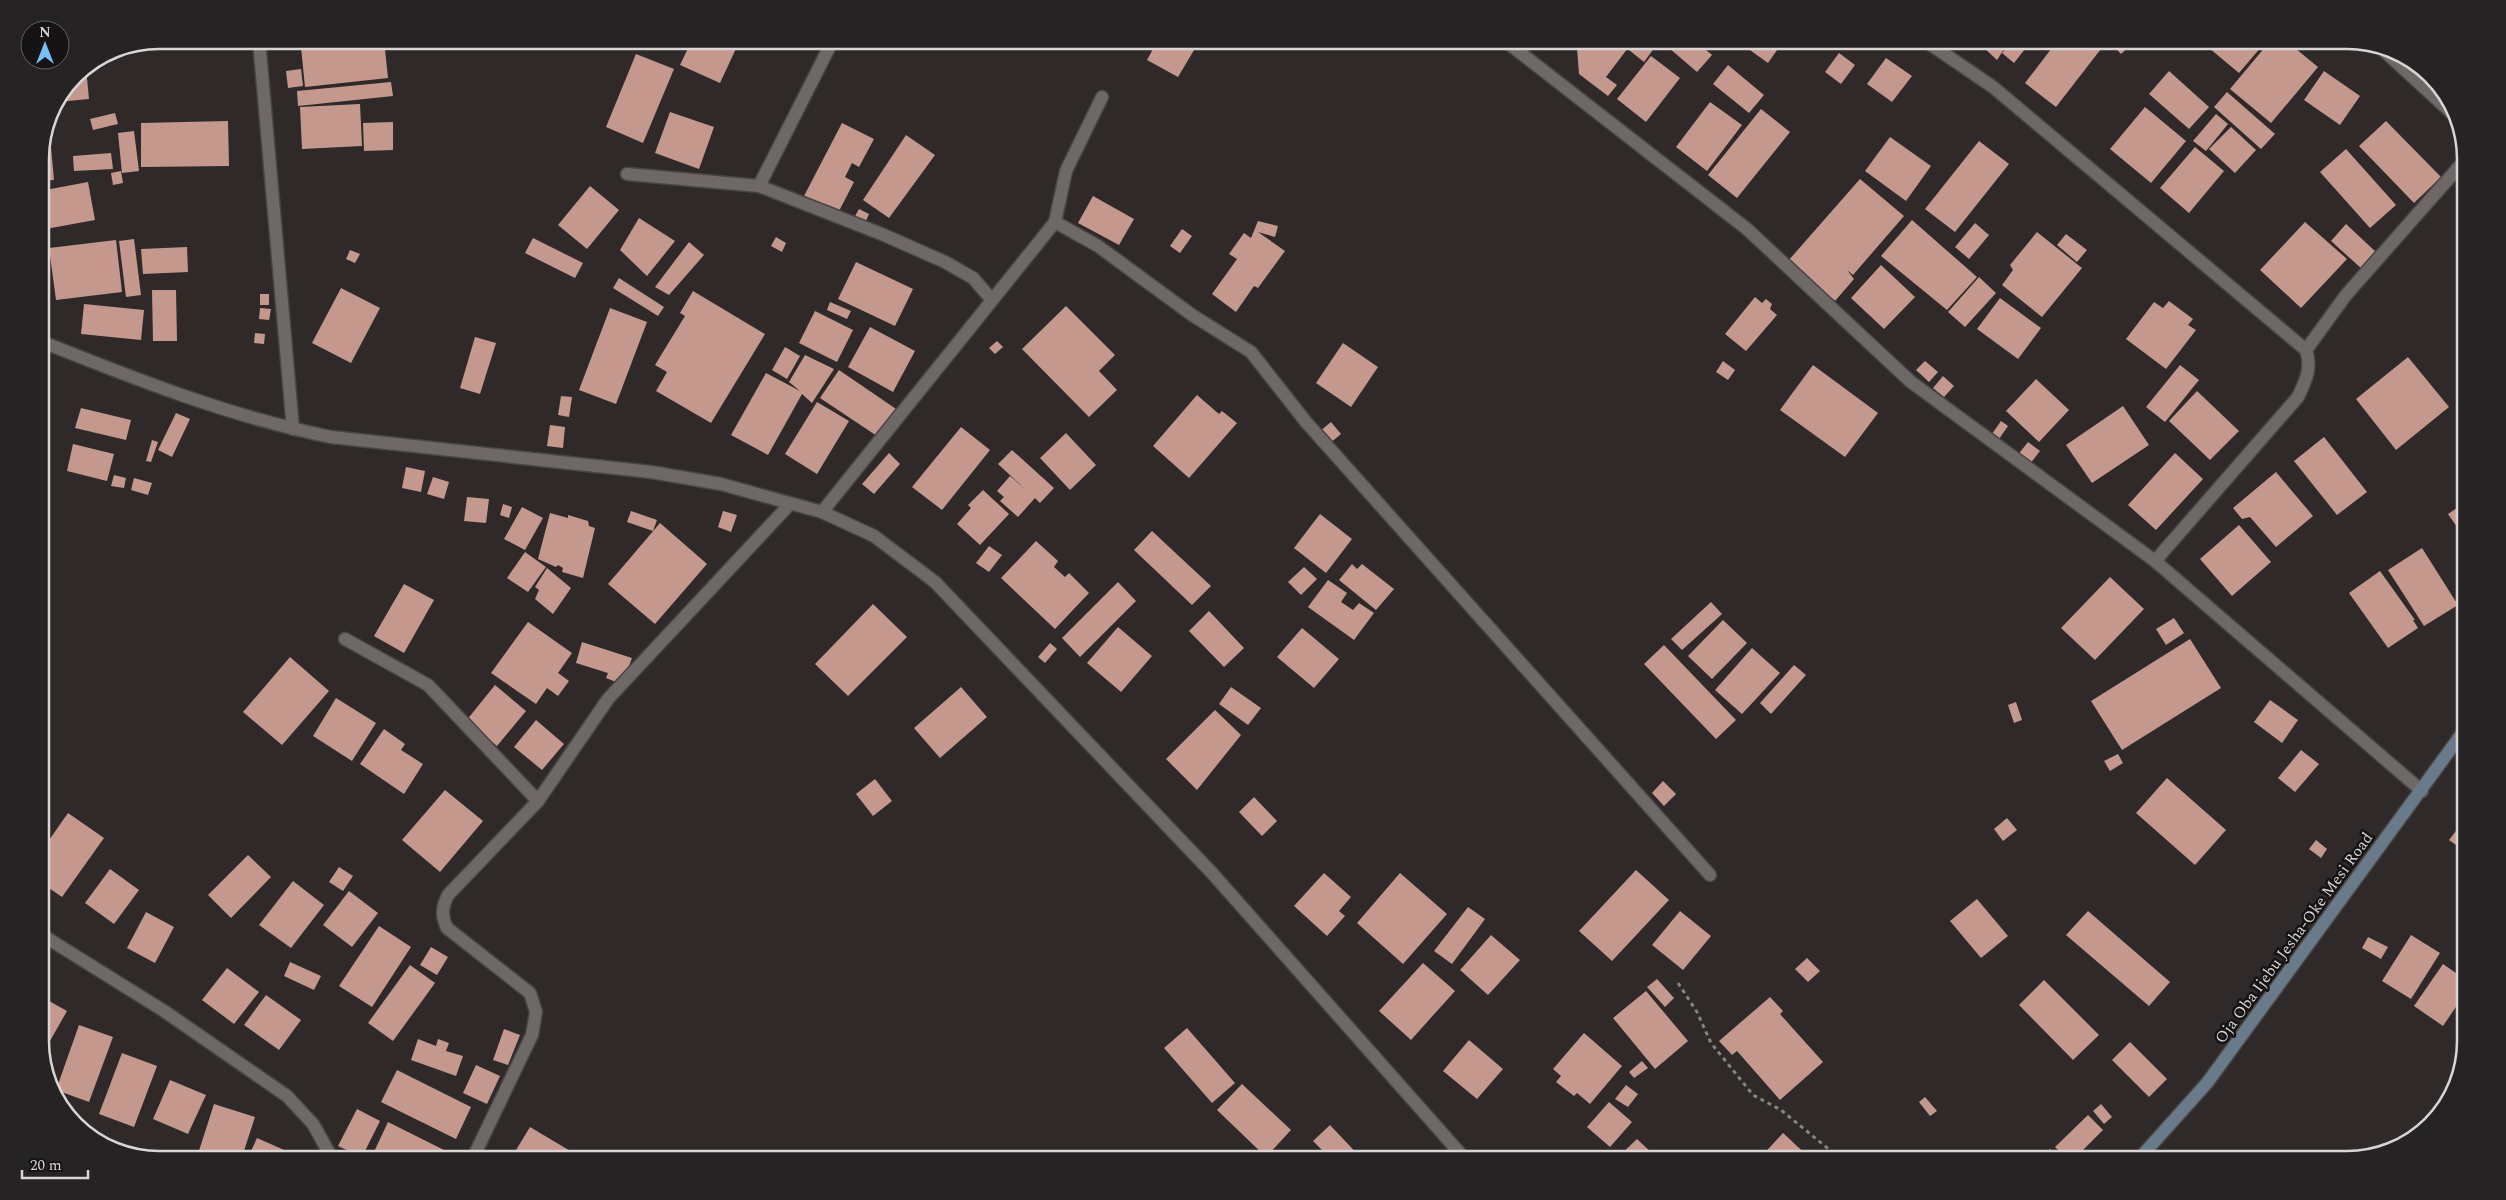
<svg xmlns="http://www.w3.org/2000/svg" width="2506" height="1200" viewBox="0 0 2506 1200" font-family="Spectral,serif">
<rect width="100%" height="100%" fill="#2f2a29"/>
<!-- building -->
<g fill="#c5988e">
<polygon points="318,40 384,40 388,78 305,87 301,47 318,45"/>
<polygon points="692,40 740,40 720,83 680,65"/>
<polygon points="1158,40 1200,40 1178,77 1147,60"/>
<polygon points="1561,40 1577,40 1572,47"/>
<polygon points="1583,40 1634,40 1606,77 1617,85 1608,96 1579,74 1577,48"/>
<polygon points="1637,40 1660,40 1644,62 1629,50"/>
<polygon points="1663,40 1694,40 1712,55 1697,72 1662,42"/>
<polygon points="1736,40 1784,40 1768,63"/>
<polygon points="1991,40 2010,40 1997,60 1982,46"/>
<polygon points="2013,40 2032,40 2014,63 2002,53"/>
<polygon points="2058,40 2097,40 2104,45 2056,107 2025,83"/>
<polygon points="2108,40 2132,40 2134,42 2121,54"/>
<polygon points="2153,40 2169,40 2162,48"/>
<polygon points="2206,40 2267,40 2239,73 2203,43"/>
<polygon points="2271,40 2285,40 2318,67 2271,123 2230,89"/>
<polygon points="1839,53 1855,65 1841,84 1825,72"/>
<polygon points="636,54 674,69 643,143 606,127"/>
<polygon points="1651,56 1680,78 1646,122 1617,99"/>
<polygon points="1886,58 1912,76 1892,102 1867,84"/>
<polygon points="1728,65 1764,95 1749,113 1713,84"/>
<polygon points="86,68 89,99 57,102 75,75"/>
<polygon points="301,69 303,86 288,88 286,71"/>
<polygon points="2169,71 2209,107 2189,129 2149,94"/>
<polygon points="2324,71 2360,96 2340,125 2304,100"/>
<polygon points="391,82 393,96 298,106 297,91"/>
<polygon points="2227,92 2275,134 2261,149 2214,107"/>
<polygon points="1710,102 1742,125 1707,171 1676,147"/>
<polygon points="360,104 362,146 302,149 300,107"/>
<polygon points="2145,107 2186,141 2151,183 2110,149"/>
<polygon points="1761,109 1790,132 1737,198 1708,175"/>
<polygon points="670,112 714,127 699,169 655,153"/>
<polygon points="115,113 118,124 93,130 90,119"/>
<polygon points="2216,114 2228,124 2206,151 2193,141"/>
<polygon points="228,121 229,166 141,167 141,123"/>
<polygon points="2386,121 2441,177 2414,203 2359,146"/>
<polygon points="393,122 393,150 364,151 363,123"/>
<polygon points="842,123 874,139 859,167 852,163 845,177 854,182 838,213 804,196"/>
<polygon points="2231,127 2256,150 2235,173 2209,149"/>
<polygon points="134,131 139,171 122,173 118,133"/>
<polygon points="906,135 935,155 889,218 863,200"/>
<polygon points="44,137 50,137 54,180 40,181 40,152"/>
<polygon points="1890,137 1931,166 1906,201 1865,171"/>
<polygon points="1979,141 2009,164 1955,232 1925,209"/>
<polygon points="2195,147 2224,171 2189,213 2160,188"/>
<polygon points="2346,149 2396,205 2370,228 2320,172"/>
<polygon points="111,153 113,169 74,171 73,156"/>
<polygon points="121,171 123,183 113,185 111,173"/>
<polygon points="1860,179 1904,216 1853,275 1847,270 1854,279 1835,301 1788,261"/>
<polygon points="88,182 95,220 40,230 40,191"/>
<polygon points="590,186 619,210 587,249 558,225"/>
<polygon points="1093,196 1134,219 1119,245 1078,223"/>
<polygon points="859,209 869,214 865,223 854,218"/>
<polygon points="639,218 675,241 647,276 620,250"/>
<polygon points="1912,220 1977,277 1947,310 1881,256"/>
<polygon points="1258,221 1278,226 1275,237 1258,232 1285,251 1258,288 1254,286 1236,312 1212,294 1237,259 1229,254 1244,233 1251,238"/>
<polygon points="2305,222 2347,259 2301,308 2260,270"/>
<polygon points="1975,223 1989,235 1969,259 1955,247"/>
<polygon points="2346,224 2377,253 2362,269 2331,241"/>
<polygon points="1182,229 1192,236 1180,253 1170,246"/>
<polygon points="2037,232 2082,268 2042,317 2002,285 2013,270 2010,265"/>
<polygon points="2066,234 2087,250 2077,262 2057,245"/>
<polygon points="776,237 786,243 782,252 771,246"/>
<polygon points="533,238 583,263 575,278 525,253"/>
<polygon points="134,239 141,295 126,297 119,241"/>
<polygon points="116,240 122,292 56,300 49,248"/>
<polygon points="689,242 704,255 669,295 655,287"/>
<polygon points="187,247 188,272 143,274 141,249"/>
<polygon points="350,250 360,254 355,263 346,259"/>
<polygon points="856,262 913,289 895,326 838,299"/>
<polygon points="1881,265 1915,297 1884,329 1851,298"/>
<polygon points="1979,277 1996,293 1965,327 1948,312"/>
<polygon points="619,278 664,307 658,316 613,288"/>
<polygon points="341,288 380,308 351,363 312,343"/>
<polygon points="152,290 176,290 177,341 153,341"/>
<polygon points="693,291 765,334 711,423 656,391 667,372 655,365 685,316 680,313"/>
<rect x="260" y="294" width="9" height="11"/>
<polygon points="1755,297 1762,303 1766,299 1772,304 1770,309 1777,315 1746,351 1725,334"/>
<polygon points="2000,298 2041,328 2018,359 1977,329"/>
<polygon points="2169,301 2193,319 2188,325 2196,330 2166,369 2126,339 2154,302 2163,308"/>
<polygon points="830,302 851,311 847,319 827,310"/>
<polygon points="84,304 144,310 141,340 81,334"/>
<polygon points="1066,306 1115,355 1099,371 1117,390 1089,417 1022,349"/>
<polygon points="260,308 271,309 269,320 259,319"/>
<polygon points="610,308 647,322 616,404 579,390"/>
<polygon points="815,311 853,330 837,362 799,343"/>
<polygon points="870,327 915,351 893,392 848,367"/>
<polygon points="255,333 265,334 264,344 254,343"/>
<polygon points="475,337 496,343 480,394 460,388"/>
<polygon points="997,341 1003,347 995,354 989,348"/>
<polygon points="1343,343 1378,367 1351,407 1316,383"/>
<polygon points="785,347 800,356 787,379 772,370"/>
<polygon points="805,355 834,369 812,403 802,394 768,455 731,435 766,373 800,391 789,382"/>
<polygon points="2408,357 2449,407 2396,450 2356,399"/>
<polygon points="1723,361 1735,370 1728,380 1716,372"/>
<polygon points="1925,361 1938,372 1929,382 1916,370"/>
<polygon points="1813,365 1878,413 1845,457 1780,410"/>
<polygon points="2180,365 2199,380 2165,422 2146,407"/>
<polygon points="839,370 899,411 880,438 820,398"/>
<polygon points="1943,376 1954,386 1944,397 1933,388"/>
<polygon points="2036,379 2069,410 2039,442 2006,411"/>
<polygon points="40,386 48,389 40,410"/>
<polygon points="2197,391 2239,431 2210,460 2169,421"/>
<polygon points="1197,395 1219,414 1222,411 1237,423 1189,478 1153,446"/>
<polygon points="561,396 572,397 569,417 558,415"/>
<polygon points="817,402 849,421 817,474 785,454"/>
<polygon points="2123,406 2149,445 2092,483 2066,445"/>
<polygon points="81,408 131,420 126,440 75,428"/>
<polygon points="176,413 190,419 172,457 158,450"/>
<polygon points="2001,421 2008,426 1999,439 1992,434"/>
<polygon points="1331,422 1341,434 1329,444 1319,432"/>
<polygon points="550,425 565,427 563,448 547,446"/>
<polygon points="961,427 990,450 942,510 912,487"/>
<polygon points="1066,433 1096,465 1070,490 1040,458"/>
<polygon points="2324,437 2367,492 2337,515 2294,461"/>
<polygon points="152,440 158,442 151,462 146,461"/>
<polygon points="2028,442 2040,451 2029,465 2017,456"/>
<polygon points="73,444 114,454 107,481 67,471"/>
<polygon points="1012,450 1054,488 1040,503 1035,498 1018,517 1000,501 1004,497 997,491 1010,476 1024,488 998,464"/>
<polygon points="889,453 900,464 874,494 862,484"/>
<polygon points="2175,453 2203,479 2156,530 2128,505"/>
<polygon points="406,467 425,471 421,492 402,488"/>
<polygon points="2276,472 2313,516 2276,547 2250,517 2242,519 2233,508"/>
<polygon points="114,475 126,478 124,488 111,486"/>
<polygon points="433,477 449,482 444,499 427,494"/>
<polygon points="134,478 152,483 148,495 131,490"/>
<polygon points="983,490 1009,514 980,545 957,524 971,508 968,505"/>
<polygon points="467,497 489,499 486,523 464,521"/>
<polygon points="2466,502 2466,540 2448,514"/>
<polygon points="503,504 512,507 509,518 500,515"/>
<polygon points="522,507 543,518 525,550 504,539"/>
<polygon points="631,511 657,520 653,531 627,522"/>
<polygon points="723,511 737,515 731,532 718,527"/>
<polygon points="550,513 568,518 568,515 588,521 589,526 595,528 583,578 562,572 563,568 558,565 556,567 538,559"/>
<polygon points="1320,514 1352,539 1326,573 1294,548"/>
<polygon points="660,523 707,564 655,624 608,584"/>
<polygon points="2239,525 2271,562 2232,596 2200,559"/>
<polygon points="1152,531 1211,586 1192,605 1134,550"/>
<polygon points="1036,541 1058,561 1054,567 1065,577 1069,573 1089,593 1055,629 1001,578"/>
<polygon points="989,546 1002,555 989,572 976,563"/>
<polygon points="2422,548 2458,605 2424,626 2388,570"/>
<polygon points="525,552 546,567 528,592 507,578"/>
<polygon points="1352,564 1357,569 1362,564 1394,589 1376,610 1339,580"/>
<polygon points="1304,567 1317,579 1301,595 1288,582"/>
<polygon points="547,568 571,588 553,614 535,599 539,590 535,587"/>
<polygon points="2380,571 2415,620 2413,620 2418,628 2388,648 2349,593"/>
<polygon points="2110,577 2144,609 2095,660 2061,628"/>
<polygon points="1328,580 1347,593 1341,602 1353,610 1359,603 1374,613 1354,640 1308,607"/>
<polygon points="1118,582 1136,601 1080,657 1062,638"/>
<polygon points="404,584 434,600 404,653 374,636"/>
<polygon points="1711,602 1722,614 1682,650 1671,639"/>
<polygon points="873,604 907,637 848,696 815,664"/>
<polygon points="1209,611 1244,648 1224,667 1189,631"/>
<polygon points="2174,618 2184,633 2166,645 2156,629"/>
<polygon points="1723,620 1747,643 1712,679 1688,656"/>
<polygon points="528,622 572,653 558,673 569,681 558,696 547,688 536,704 491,673"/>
<polygon points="1118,627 1152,656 1121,692 1087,663"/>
<polygon points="1302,628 1339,659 1314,688 1277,657"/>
<polygon points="2190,639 2221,688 2122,750 2091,701"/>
<polygon points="582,642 632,658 625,677 619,677 616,682 606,678 608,673 576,663"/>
<polygon points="1050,643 1057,649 1045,663 1038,657"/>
<polygon points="1664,645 1736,720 1716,739 1644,664"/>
<polygon points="1752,648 1780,673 1742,714 1715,690"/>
<polygon points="290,657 329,691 282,745 243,712"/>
<polygon points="1794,665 1806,675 1771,714 1760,703"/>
<polygon points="495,685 526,711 497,746 466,721"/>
<polygon points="961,687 987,717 940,758 914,728"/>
<polygon points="1231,687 1261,708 1248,725 1219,704"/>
<polygon points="336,698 376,723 352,761 313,736"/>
<polygon points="2270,700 2298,720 2282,743 2254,722"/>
<polygon points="2016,702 2022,720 2014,723 2008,705"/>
<polygon points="1215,710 1241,735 1197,790 1166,759"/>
<polygon points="536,720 564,744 542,770 514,747"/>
<polygon points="384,729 405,744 401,750 423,764 404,794 360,764"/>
<polygon points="2301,750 2319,764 2295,792 2278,778"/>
<polygon points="2118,754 2123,763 2110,771 2104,761"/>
<polygon points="2167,778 2226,830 2195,865 2136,813"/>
<polygon points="875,779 892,801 873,816 856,794"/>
<polygon points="1663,781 1676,794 1664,806 1652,793"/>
<polygon points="445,790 483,821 440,872 402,840"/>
<polygon points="1254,797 1277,821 1262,836 1239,812"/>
<polygon points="68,813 104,838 62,897 40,882 40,853"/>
<polygon points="2007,818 2017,830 2003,841 1994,829"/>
<polygon points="2466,818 2466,852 2449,840"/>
<polygon points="2316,840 2327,849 2321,858 2309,849"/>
<polygon points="248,855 271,877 231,918 208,895"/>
<polygon points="339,867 353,876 343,891 329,882"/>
<polygon points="110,869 139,890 114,924 85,903"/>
<polygon points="1636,870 1669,900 1612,961 1579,931"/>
<polygon points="1324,873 1351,897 1339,911 1345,916 1327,936 1294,906"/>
<polygon points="1400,873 1447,914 1403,964 1357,923"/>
<polygon points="293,881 324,905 291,948 259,925"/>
<polygon points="349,891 378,913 352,947 323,925"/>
<polygon points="1977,899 2008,936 1981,958 1950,921"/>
<polygon points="1468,907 1485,919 1452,964 1434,951"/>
<polygon points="1680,911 1711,936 1683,970 1652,945"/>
<polygon points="2088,911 2170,982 2149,1006 2066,935"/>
<polygon points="146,912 174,927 155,963 127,948"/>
<polygon points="379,926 411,947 372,1007 339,986"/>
<polygon points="1491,935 1520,960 1488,995 1460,970"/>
<polygon points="2411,935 2440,953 2411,999 2382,981"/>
<polygon points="2368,937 2388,947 2381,959 2362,948"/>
<polygon points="431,947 448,957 437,975 420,965"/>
<polygon points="1807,958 1820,971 1808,982 1795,969"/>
<polygon points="290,962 321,976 314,990 284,976"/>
<polygon points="1423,963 1455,991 1411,1040 1379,1011"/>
<polygon points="2443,964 2466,980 2466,992 2443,1026 2414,1006"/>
<polygon points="410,965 435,983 393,1041 368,1023"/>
<polygon points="227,968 259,992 234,1024 202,1000"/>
<polygon points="1657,979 1674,998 1665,1007 1647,987"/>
<polygon points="2044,980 2099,1035 2073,1060 2019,1005"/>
<polygon points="1646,991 1688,1041 1655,1069 1613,1018"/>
<polygon points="266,995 301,1020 279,1050 244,1025"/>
<polygon points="40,996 67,1011 42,1055 40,1049"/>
<polygon points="1770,997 1783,1011 1780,1014 1823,1062 1780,1100 1737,1051 1732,1055 1719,1041"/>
<polygon points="79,1025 113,1037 89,1102 56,1090"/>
<polygon points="1187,1028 1235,1083 1212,1103 1164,1048"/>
<polygon points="504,1029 520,1035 508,1065 493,1060"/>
<polygon points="1584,1033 1622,1066 1590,1104 1577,1093 1574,1096 1556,1082 1561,1076 1553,1069"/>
<polygon points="418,1039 436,1046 438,1039 449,1043 446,1051 463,1056 456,1076 411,1060"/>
<polygon points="1469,1040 1503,1069 1477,1099 1443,1071"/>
<polygon points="2130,1042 2167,1079 2149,1097 2112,1060"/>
<polygon points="122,1053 157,1066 134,1127 99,1114"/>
<polygon points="1642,1061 1648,1068 1634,1078 1629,1072"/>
<polygon points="476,1065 500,1076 487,1104 463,1093"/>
<polygon points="397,1070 471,1107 456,1139 381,1102"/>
<polygon points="170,1080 206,1095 188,1134 153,1119"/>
<polygon points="1242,1084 1291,1130 1266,1157 1217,1110"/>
<polygon points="1626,1085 1638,1094 1628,1107 1615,1099"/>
<polygon points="1925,1097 1937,1111 1930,1116 1919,1102"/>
<polygon points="1609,1102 1632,1122 1610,1147 1587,1127"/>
<polygon points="214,1104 255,1117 241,1160 196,1160"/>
<polygon points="2101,1104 2112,1117 2104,1124 2093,1111"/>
<polygon points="357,1109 380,1121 362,1157 338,1146"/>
<polygon points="2088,1115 2103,1130 2073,1160 2068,1160 2055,1147"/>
<polygon points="388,1122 448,1152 444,1160 381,1160 372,1156"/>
<polygon points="1330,1125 1363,1160 1332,1160 1313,1141"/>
<polygon points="530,1127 572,1152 567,1160 510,1160"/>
<polygon points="1783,1133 1812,1160 1758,1160"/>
<polygon points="257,1138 291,1153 287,1160 247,1160"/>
<polygon points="1637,1139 1657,1158 1615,1160"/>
<polygon points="2050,1149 2060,1160 2037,1160"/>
</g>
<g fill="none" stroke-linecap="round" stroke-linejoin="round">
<defs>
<g id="minor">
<polyline points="259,40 293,429"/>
<polyline points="1504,40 1747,229 1911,382 2155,561 2422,791"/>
<polyline points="1924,40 1993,87 2306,350"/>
<polyline points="2381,48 2454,115"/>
<polyline points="1102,97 1066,171 1055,222 1098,246 1192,315 1251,352 1306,422 1710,875"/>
<polyline points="627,174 759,186 884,235 945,262 973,278 992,300"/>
<polyline points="759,186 833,40"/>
<path d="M 40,341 C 135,379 231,417 331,437 L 651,472 L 721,484 L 822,512 L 874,536 L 935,582 L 1212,873 L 1466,1160"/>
<polyline points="822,512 1055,222"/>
<path d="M 2155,561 L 2298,397 C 2306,380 2312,368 2306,350 L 2346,295 L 2466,159"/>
<polyline points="345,639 428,685 538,801"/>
<polyline points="47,938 164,1011 287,1096 313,1124 333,1160"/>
<path d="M 472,1160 L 532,1035 L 536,1012 L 530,993 L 447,928 C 441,915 442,907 448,895 L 538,801 L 608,699 L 790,504"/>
</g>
<polyline id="secondary" points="2138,1160 2207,1083 2466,728"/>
</defs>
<!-- minor casing -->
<use href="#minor" stroke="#494544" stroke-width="15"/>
<!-- secondary casing -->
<use href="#secondary" stroke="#494544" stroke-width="15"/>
<!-- path -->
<polyline stroke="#888383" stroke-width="3" stroke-dasharray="4 4" stroke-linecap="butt" points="1678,983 1697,1012 1711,1043 1753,1095 1781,1110 1842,1160"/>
<!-- minor -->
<use href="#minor" stroke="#6e6867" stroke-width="12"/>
<!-- secondary -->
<use href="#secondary" stroke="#697b8b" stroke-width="12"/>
</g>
<g text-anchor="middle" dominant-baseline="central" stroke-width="5" stroke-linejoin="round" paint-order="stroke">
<!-- street labels -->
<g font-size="16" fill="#d9d5d5" stroke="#151313">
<text transform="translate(2294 938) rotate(-54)">Oja Oba Ijebu Jesha-Oke Mesi Road</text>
</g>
</g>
<!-- crop -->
<path d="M0 0H2506V1200H0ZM159 49H2347A110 110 0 0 1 2457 159V1041A110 110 0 0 1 2347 1151H159A110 110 0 0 1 49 1041V159A110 110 0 0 1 159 49Z" fill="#252323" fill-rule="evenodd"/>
<path fill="none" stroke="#d9d5d5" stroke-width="2.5" d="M159 49H2347A110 110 0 0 1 2457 159V1041A110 110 0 0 1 2347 1151H159A110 110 0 0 1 49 1041V159A110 110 0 0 1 159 49Z"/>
<!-- north arrow -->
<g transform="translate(45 45)"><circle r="24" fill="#151313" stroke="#636161"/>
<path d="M0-4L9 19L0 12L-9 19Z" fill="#78bff7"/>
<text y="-8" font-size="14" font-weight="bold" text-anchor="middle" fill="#d9d5d5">N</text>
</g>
<!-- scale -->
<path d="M22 1170v8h66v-8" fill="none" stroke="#d9d5d5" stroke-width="2.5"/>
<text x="30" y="1170" font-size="15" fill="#d9d5d5" stroke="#151313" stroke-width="4" paint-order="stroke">20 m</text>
</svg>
